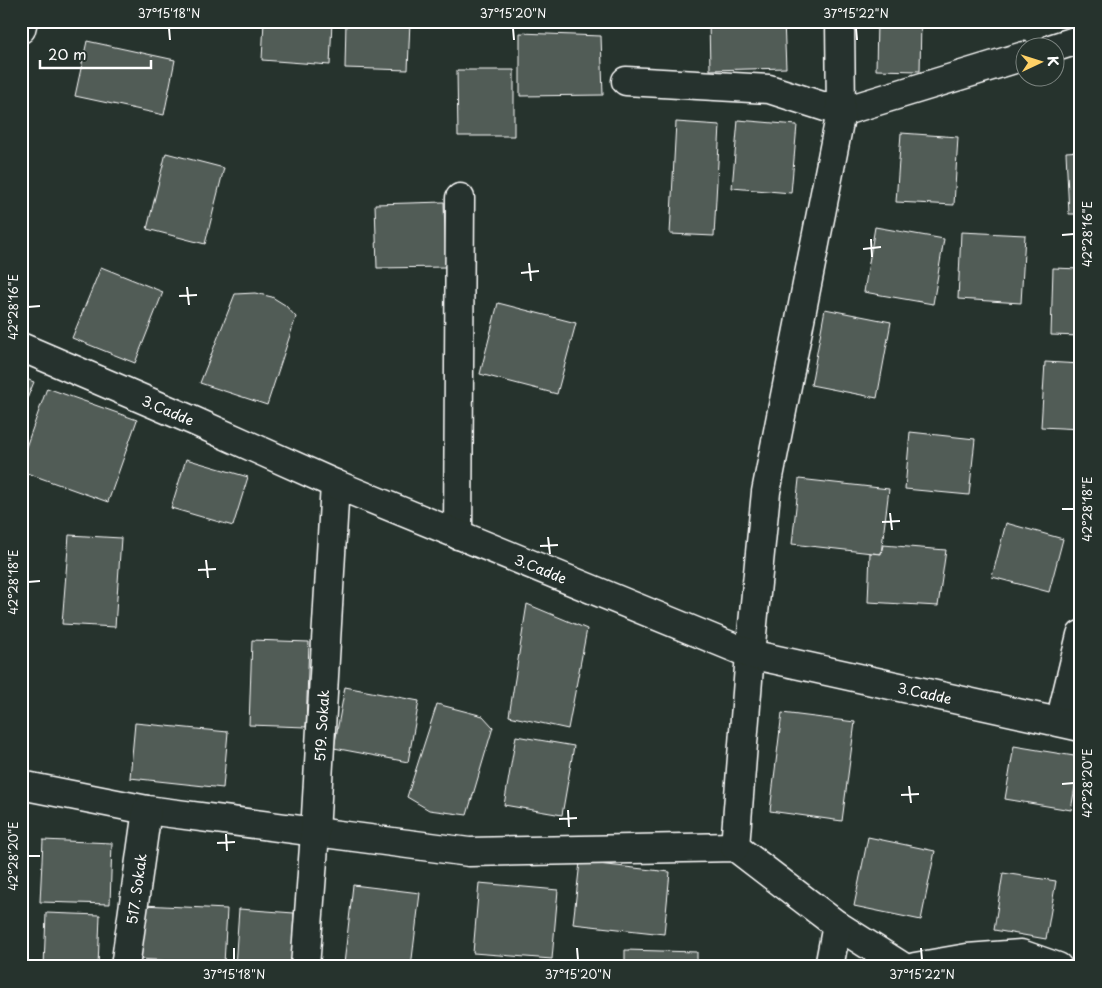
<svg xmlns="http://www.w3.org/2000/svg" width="1102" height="988" viewBox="0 0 1102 988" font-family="'Playpen Sans',sans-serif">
<rect width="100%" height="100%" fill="#26332d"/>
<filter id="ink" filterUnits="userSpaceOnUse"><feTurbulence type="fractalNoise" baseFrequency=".02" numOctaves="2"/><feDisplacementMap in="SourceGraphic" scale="10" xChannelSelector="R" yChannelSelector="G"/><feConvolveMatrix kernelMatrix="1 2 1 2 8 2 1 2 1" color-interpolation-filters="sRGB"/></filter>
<g filter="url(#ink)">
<!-- building -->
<g fill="#515c57" stroke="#fff">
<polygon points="264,21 332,21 330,65 262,60"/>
<polygon points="346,21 410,21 408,70 345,68"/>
<polygon points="709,21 784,21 786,68 710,70"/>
<polygon points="877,21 921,21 920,71 876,70"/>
<polygon points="520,33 601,36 603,95 520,96"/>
<polygon points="87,41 175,60 164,115 75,96"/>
<polygon points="457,70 514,70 514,136 458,136"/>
<polygon points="738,120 797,125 791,193 732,188"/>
<polygon points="676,122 720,125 714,236 670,234"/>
<polygon points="901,133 958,137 954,205 896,202"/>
<polygon points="1081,151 1081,214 1069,214 1066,152"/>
<polygon points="166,153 224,168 205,244 147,229"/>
<polygon points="444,202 446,267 377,268 375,204"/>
<polygon points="875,227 944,239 933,304 864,292"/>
<polygon points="961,232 1025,235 1021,303 958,299"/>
<polygon points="101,267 163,292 135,363 72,338"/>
<polygon points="1053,268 1081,269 1081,336 1051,335"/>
<polygon points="255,293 272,297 285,305 296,317 267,405 200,383 235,294"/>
<polygon points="498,303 576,323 557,394 480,374"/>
<polygon points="825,309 891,322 877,398 811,385"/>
<polygon points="1045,362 1081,364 1081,429 1041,427"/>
<polygon points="21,377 34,382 21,413"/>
<polygon points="47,388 137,420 108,502 21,471 21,461"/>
<polygon points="910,432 975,439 969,495 905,489"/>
<polygon points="186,459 248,477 233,526 171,508"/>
<polygon points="799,479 889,489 881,554 792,544"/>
<polygon points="1006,523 1063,539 1049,592 992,577"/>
<polygon points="69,535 121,538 115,627 62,624"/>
<polygon points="883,545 946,550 938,606 868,602 870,553 881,554"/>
<polygon points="527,604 587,629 568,729 509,716"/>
<polygon points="252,640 309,642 306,727 249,725"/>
<polygon points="345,687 419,701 408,762 334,748"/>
<polygon points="437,704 483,716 493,727 467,815 429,810 407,797"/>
<polygon points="782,713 855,722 842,821 770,811"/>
<polygon points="135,723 228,732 223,788 130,778"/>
<polygon points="516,736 574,746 562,815 504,805"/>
<polygon points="1014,746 1080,757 1071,810 1005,799"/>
<polygon points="868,837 935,851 921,920 854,906"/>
<polygon points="43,840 112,843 110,904 40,902"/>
<polygon points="580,862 670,872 664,934 573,924"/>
<polygon points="1003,873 1056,881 1046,939 994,930"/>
<polygon points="479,883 558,890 552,959 473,953"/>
<polygon points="353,885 420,893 411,967 364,967 344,964"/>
<polygon points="142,905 227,909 224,964 139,959"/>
<polygon points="239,909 294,913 291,967 235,967"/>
<polygon points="46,913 100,915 98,967 44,967"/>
<polygon points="625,950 697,952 697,967 625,967"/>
</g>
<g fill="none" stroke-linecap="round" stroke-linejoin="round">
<defs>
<g id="minor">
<polyline points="21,29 23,21"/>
<polyline points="1053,48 1081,39"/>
<polyline points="626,81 769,89 841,112 1024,56"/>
<polyline points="458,535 460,198"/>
<polyline points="1060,722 1081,635"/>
<polyline points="21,785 147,810 469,852 735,847 837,925 903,967"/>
<polyline points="735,847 750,654 766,492 841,112 840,21"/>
<path id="s1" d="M 125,967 L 147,810"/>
<path id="s2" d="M 305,967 L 315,833 L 335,484"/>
<polyline points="829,967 837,925"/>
<polyline points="915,967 967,958 1021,954 1058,967"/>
</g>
<g id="tertiary">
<path id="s3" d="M 21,347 L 194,421 L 335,484 L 750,654 L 1081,727"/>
</g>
</defs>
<!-- minor casing -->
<use href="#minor" stroke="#fff" stroke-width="31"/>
<!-- tertiary casing -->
<use href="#tertiary" stroke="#fff" stroke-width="31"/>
<!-- minor -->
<use href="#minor" stroke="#26332d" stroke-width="28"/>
<!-- tertiary -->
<use href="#tertiary" stroke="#26332d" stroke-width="28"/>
</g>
</g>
<!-- ticks -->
<path fill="none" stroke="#fff" stroke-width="2" d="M 169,28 L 170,40M 513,28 L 514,40M 856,28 L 857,40M 1062,235 L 1074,234M 871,239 L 872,257M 863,249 L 881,247M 529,263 L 531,281M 521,273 L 539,271M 187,287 L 189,305M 179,296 L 197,295M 28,307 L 40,306M 1062,509 L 1074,509M 890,513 L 892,530M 882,522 L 900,521M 548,537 L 550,554M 540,546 L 558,545M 206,560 L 208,578M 198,570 L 216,569M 28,582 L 40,581M 1062,784 L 1074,783M 909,786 L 911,803M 901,795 L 919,794M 568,810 L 569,827M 559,819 L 577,818M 226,834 L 227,851M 217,843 L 235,842M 28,856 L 40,856M 234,948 L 234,960M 577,948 L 578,960M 921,948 L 922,960"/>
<g text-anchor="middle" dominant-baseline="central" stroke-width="5" stroke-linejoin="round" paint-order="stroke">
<!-- street labels -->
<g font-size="14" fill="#fff" stroke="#26332d">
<text stroke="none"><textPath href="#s3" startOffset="160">3.Cadde</textPath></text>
<text stroke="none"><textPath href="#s3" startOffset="565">3.Cadde</textPath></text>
<text stroke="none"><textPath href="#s3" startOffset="970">3.Cadde</textPath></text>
<text stroke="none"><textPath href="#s2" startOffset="242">519. Sokak</textPath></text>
<text stroke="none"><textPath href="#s1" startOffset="79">517. Sokak</textPath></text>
</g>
</g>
<!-- margin -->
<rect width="1102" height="988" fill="none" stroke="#26332d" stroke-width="55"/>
<!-- north arrow -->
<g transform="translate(1040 62) rotate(86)"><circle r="24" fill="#26332d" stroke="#7d8581"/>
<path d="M0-4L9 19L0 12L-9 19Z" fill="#ffd166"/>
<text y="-8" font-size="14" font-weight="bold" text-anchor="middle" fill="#ffffff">K</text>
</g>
<!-- scale -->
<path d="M40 60v8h111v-8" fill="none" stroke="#ffffff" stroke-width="2.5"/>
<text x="48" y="60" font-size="15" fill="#ffffff" stroke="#26332d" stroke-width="4" paint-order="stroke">20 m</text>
<rect x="28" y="28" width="1046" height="932" fill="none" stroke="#fff" stroke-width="2"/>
<g font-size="12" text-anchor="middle" fill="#fff">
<text x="169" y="18">37°15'18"N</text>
<text x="513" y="18">37°15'20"N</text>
<text x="856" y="18">37°15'22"N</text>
<text transform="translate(1088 234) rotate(-90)" y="4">42°28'16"E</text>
<text transform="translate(14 307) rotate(-90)" y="4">42°28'16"E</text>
<text transform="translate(1088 509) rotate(-90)" y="4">42°28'18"E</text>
<text transform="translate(14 582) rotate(-90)" y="4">42°28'18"E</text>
<text transform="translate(1088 783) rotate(-90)" y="4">42°28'20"E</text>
<text transform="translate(14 856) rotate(-90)" y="4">42°28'20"E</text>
<text x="234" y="979">37°15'18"N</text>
<text x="578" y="979">37°15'20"N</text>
<text x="922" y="979">37°15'22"N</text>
</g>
</svg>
